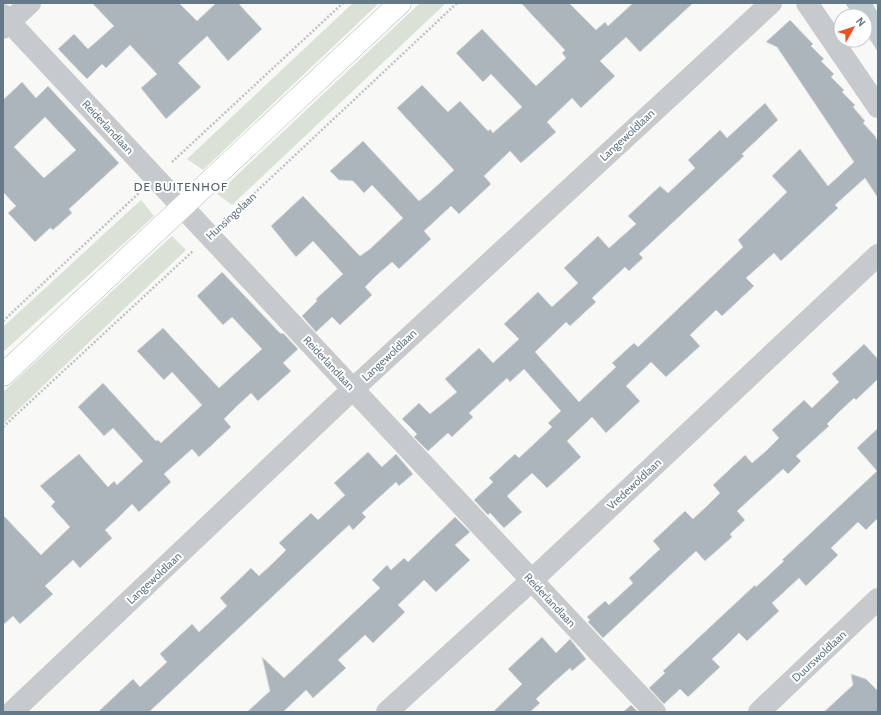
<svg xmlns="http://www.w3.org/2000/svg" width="881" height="715" viewBox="0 0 881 715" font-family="Cabin,sans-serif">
<rect width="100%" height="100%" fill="#f8f8f6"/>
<!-- green -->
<g fill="#dae1d6">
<polygon points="353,3 379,3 203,170 187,159"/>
<polygon points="420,3 446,3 232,205 217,194"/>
<polygon points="141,200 154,216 3,352 3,327"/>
<polygon points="172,236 186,250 3,424 3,392"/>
</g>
<!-- water -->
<polygon fill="#becace" points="845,3 872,3 878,13 878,52 865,32 865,16 854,16"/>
<!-- building -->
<g fill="#acb5bb" stroke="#dadad8" fill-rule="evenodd">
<polygon points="92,3 179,3 197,21 216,3 238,3 262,29 228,61 207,36 178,63 201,87 166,119 141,88 157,74 130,45 106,68 102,64 87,79 58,49 74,34 88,49 114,26"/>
<polygon points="521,3 569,3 596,30 605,22 608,26 633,3 693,3 640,52 626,37 600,61 615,76 581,108 572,98 547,122 556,132 521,163 510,151 484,176 491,184 459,214 451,206 437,219 424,231 431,239 399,269 392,262 378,274 365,287 372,295 340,325 332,317 316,332 302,316 317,301 316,299 343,274 313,241 296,257 271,226 303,196 360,256 370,249 403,218 372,185 364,193 353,181 339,180 330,171 363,141 419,201 429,193 454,170 397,108 422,85 448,112 460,101 488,131 490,129 493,133 522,107 491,74 483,82 456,53 482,29 536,86 566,58 562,53 565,50"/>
<polygon points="790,20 813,44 811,46 824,59 821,61 834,74 831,77 844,90 842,92 855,105 853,107 865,121 863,123 875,136 878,142 878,198 865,178 835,205 838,208 781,261 774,253 746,278 754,286 722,316 716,310 690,335 700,346 666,377 651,362 626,386 640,401 606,433 592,417 567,441 581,457 547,488 532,473 507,496 522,512 504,528 490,513 488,515 474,500 493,482 489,478 515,454 519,458 552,427 548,423 561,411 524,369 510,382 507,378 469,413 473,417 452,437 448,433 428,451 414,437 417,434 402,419 419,403 430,414 457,392 445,379 479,348 493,363 519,339 504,324 538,292 552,307 578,283 564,268 598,236 609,248 636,224 628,216 660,186 668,193 681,181 695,168 688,160 720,130 727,138 765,103 778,120 742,154 744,156 639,254 643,258 629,271 625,267 592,298 596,302 570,326 566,322 535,352 579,402 616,367 612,363 634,343 638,347 743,247 738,240 787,192 772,176 800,149 828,186 854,162 777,47 766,42"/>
<path d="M 22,82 L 36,98 L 48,86 L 119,163 L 69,209 L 72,213 L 53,230 L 50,228 L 35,242 L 8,213 L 16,206 L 3,192 L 3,100 ZM 45,117 L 76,150 L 44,178 L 14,147 Z"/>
<polygon points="222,272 279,332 282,334 283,333 298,349 283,363 291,371 258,401 251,393 237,406 224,419 231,427 199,457 192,449 164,474 171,482 139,512 132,504 119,517 105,530 112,538 80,568 73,560 45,586 53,594 20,624 13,616 3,625 3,515 41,555 70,527 51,506 55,502 40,486 79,454 108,487 114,481 117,485 143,461 113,428 104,436 78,407 103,383 156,441 158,440 161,443 202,405 172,372 164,380 137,351 163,328 219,388 262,349 232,317 223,325 197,296"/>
<polygon points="864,344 878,359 878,379 856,400 854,398 840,411 827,424 829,426 796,456 801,461 788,474 783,469 737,511 745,520 730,534 732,537 705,561 696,551 603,638 588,622 590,620 587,617 605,601 609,605 633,583 629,578 660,549 653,541 685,511 693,519 707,506 720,493 713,485 745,455 752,463 766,451 779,438 772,430 804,400 812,408 839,382 832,374"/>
<polygon points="878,428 878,518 866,530 858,522 831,548 838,555 806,586 799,578 772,603 779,611 747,641 739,633 726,646 712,659 720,667 688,697 680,689 664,704 649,688 665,673 663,671 755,585 756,587 784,561 782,560 877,471 857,448"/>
<polygon points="368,452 382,467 396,454 413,474 399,486 396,482 362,513 366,517 353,530 349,525 149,712 98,712 133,679 140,687 154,674 167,662 160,654 192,624 199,632 227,606 220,598 251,568 259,576 273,563 286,550 279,543 311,513 318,520 345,495 334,483"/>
<polygon points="455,517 470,532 455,545 470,560 436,592 424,580 398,605 405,612 373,643 365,635 352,647 338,660 346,668 313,698 306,690 283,712 247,712 270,691 262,657 284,678 380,588 372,580 387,565 391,570 404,558 408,562"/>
<polygon points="542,637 556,653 570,639 586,659 572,671 570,668 553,683 536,699 540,703 530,712 493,712 522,684 508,669"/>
<polygon points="851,674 866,679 878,691 878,712 824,712 853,685"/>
<polygon points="631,705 638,712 623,712"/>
</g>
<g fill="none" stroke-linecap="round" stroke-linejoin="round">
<defs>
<polyline id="secondary" points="3,375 400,3"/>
</defs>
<!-- secondary casing -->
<use href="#secondary" stroke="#b8bec2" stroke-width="23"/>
<!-- path -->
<g stroke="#bfc2c4" stroke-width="2.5" stroke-dasharray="2 2" stroke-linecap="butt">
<polyline points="172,162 343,3"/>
<polyline points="225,221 457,3"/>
<polyline points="3,321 139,193"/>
<polyline points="3,427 193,251"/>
</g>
<!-- street -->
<g stroke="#c6cacd" stroke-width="22">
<polyline points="807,3 878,107"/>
<polyline points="3,15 655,712"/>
<polyline points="3,28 30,3"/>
<polyline points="12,712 353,389 771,3"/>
<polyline points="387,712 532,580 878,255"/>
<polyline points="759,712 878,599"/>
</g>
<!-- secondary -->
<use href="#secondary" stroke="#fff" stroke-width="22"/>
</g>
<g text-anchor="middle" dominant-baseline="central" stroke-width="4" stroke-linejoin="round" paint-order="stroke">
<!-- street labels -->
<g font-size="11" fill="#667988" stroke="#fff">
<text transform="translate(108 127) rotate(47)">Reiderlandlaan</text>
<text transform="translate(627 135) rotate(-43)">Langewoldlaan</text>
<text transform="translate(231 216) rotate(-43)">Hunsingolaan</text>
<text transform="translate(389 355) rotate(-43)">Langewoldlaan</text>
<text transform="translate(329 363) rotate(47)">Reiderlandlaan</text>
<text transform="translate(634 484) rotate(-43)">Vredewoldlaan</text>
<text transform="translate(154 578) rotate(-43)">Langewoldlaan</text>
<text transform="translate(550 600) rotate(47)">Reiderlandlaan</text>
<text transform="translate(819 656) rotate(-43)">Duurswoldlaan</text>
</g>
<!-- neighbourhood labels -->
<g font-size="12" letter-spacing="1" fill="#54626d" stroke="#fff">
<text x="181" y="186">DE BUITENHOF</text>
</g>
</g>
<!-- border -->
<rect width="881" height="715" fill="none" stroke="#667988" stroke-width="8"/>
<!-- north arrow -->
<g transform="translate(853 28) rotate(51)"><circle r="19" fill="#ffffff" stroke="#c2c9cf"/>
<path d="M0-3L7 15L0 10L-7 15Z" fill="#eb5123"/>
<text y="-6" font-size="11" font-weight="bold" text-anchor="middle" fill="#667988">N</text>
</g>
</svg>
